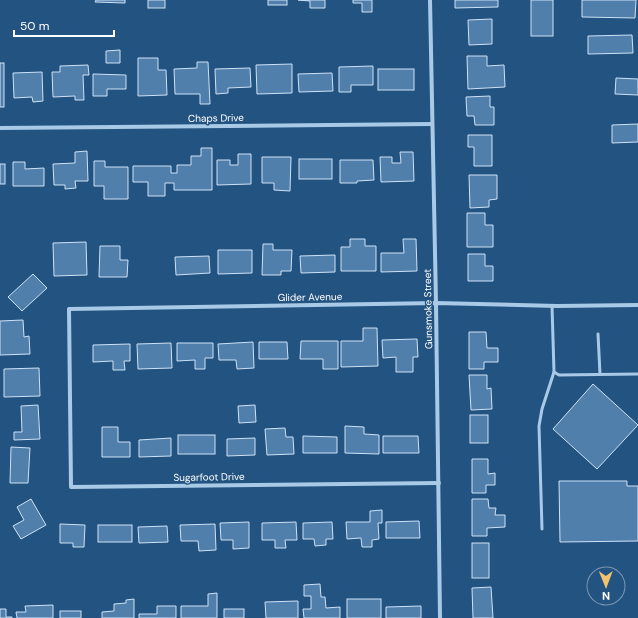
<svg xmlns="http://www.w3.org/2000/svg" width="638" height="618" viewBox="0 0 638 618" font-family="'DM Sans',sans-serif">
<rect width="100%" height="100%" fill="#235381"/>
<!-- building -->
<g fill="#507fac" stroke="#cde2f6">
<polygon points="96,0 125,0 125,3 95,2"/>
<rect x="148" y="0" width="17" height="8"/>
<rect x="268" y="0" width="19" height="5"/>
<polygon points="298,0 325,0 325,8 310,8 310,1"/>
<polygon points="353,0 372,0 372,12 362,12 362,3 353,3"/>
<polygon points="455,0 498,0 498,7 455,8"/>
<rect x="531" y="0" width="22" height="36"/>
<polygon points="582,0 636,0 635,18 582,17"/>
<polygon points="492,19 492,44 469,45 468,20"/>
<polygon points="632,35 633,53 588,54 588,36"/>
<polygon points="120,50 120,63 106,63 106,51"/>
<polygon points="467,56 487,56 487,66 504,65 505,87 468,89"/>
<polygon points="138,58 158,58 158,70 166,70 167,95 138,96"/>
<polygon points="197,62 208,62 210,104 200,104 200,94 175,94 174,69 197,68"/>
<rect x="0" y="63" width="4" height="44"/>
<polygon points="292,64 292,93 257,94 256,65"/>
<polygon points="88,65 89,75 83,75 84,100 75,100 75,96 53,97 52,72 60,72 60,66"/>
<polygon points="373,66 373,85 351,85 351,92 339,92 339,67"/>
<polygon points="250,68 251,87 228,88 228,93 216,94 215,69"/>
<rect x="378" y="69" width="36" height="21"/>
<polygon points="42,72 43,101 33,102 32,97 14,98 13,73"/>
<polygon points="332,73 333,91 299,92 298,74"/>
<polygon points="93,74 126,75 126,89 107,89 107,96 93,96"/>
<polygon points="616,78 638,79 638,95 615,94"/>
<polygon points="490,96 490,107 494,107 494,125 475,125 474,116 467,116 466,97"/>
<polygon points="638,124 638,142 612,143 612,125"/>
<polygon points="468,135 492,135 492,166 474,166 474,147 468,147"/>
<polygon points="201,148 212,148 212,190 174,190 174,183 165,183 165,196 148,196 148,182 133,182 133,166 171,166 171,173 177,173 177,165 191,165 191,156 201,156"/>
<polygon points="87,151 88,181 75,181 76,188 65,189 65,185 54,185 53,164 75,163 75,152"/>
<polygon points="400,152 413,152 414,181 381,182 380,157 392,157 392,163 401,163"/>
<polygon points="238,154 251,154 251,184 217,185 217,160 230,160 230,165 238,165"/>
<polygon points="262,157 291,157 290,191 274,190 274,183 262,183"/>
<rect x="299" y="159" width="33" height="20"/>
<polygon points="340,160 373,160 374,180 357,181 357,183 340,183"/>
<polygon points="94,161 105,161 105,167 128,167 128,199 104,199 104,186 94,186"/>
<polygon points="13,162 25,162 25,169 44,168 44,186 13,186"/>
<rect x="0" y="164" width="5" height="20"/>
<polygon points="469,175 497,175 497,199 489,200 489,207 470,208"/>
<polygon points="467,213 485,213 485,225 493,225 493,247 467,247"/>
<polygon points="350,239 365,239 365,246 376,246 376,271 341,271 341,247 350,247"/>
<polygon points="403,239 416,239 417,271 381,272 381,253 404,253"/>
<polygon points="86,242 87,275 54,276 53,243"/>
<polygon points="263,244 273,244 273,250 292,250 291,271 281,271 281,275 262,275"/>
<polygon points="100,246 120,246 120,260 128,260 127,277 99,277"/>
<polygon points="218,250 252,250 252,273 218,274"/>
<polygon points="468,254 485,254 485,266 493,266 493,281 468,281"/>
<polygon points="335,255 335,272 301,273 300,256"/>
<polygon points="209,256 210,273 176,275 175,257"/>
<polygon points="33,274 47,288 22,311 8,297"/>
<polygon points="23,320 24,337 29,336 30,354 0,355 0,321"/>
<polygon points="363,328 377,328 378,366 341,367 341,341 363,341"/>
<polygon points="469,332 486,332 487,348 498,348 498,362 484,362 484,369 469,369"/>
<polygon points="417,339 418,357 413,357 413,372 396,372 396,357 383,358 382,340"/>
<polygon points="301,341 338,341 338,369 323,369 323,359 300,359"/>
<polygon points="253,342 254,368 237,369 236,360 219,360 218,344"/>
<polygon points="259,342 287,342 288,359 259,359"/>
<polygon points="171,343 172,368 138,369 137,344"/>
<polygon points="177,343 213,343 213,358 205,358 205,369 195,369 195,360 177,361"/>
<polygon points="130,344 130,361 124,361 125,370 113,370 113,361 93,362 93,345"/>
<polygon points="39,368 40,396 4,397 4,369"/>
<polygon points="469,375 487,375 487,389 491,388 492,409 471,410"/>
<polygon points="593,384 638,425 597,469 553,429"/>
<polygon points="38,405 40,439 14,440 14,432 22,432 21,406"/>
<polygon points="255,405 256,422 239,423 238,406"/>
<rect x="470" y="415" width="18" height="28"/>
<polygon points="345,426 364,427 364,434 379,435 379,454 345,453"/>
<polygon points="102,427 118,427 118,442 130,442 130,457 102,457"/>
<polygon points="285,428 286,437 293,437 294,454 267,455 265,429"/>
<rect x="178" y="435" width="37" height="19"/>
<polygon points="303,436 337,437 337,453 303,453"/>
<polygon points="383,436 418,436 419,453 383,453"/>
<polygon points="171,438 171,456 139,457 139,440"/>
<polygon points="255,438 255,455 227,456 227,439"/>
<polygon points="11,447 30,448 28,483 10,483"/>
<polygon points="472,459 488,459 488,474 495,473 495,485 486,485 486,493 472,493"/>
<polygon points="559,481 627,481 627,486 638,486 638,541 560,542"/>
<polygon points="31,499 46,525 21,539 13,526 24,520 17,507"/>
<polygon points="472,499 488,499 489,508 496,508 495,515 505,515 505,527 487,528 487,536 472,536"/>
<polygon points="382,510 382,523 378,523 379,539 372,540 372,547 362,547 361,538 347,539 346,522 370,522 370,511"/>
<polygon points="419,521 420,538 386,538 386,522"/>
<polygon points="249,522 249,548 233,549 233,540 221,540 220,523"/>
<polygon points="296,522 297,540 285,540 286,548 275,548 275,540 262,540 262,523"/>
<polygon points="332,522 333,539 326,539 326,545 315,546 314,539 303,539 303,523"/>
<polygon points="60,524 85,525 84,547 73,547 73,543 60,543"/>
<polygon points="215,524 216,550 199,551 198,541 181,541 180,525"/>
<rect x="98" y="525" width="34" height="17"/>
<polygon points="167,526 168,542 139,543 138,527"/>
<rect x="472" y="543" width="17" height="35"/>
<polygon points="320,584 321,597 325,597 326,608 340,607 340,618 304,618 303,609 311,609 311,596 304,596 304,585"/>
<polygon points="491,587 493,618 473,618 472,588"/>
<polygon points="217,593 217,618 181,618 181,606 208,606 208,594"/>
<polygon points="134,599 134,618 102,618 102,612 114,611 114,604 126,603 126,600"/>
<rect x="347" y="599" width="34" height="19"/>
<polygon points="298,601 298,618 266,618 265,602"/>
<polygon points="53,605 53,618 17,618 16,612 26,612 25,606"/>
<polygon points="157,606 176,606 176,618 139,618 139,614 157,614"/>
<polygon points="421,606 421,618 386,618 386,607"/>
<polygon points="0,609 6,609 6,617 12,617 12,618 0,618"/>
<rect x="224" y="609" width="20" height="9"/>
<rect x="60" y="611" width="21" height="7"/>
</g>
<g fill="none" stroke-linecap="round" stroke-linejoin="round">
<!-- lane -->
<g stroke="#a9cae7" stroke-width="3">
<polyline points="552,306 554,372 559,375 638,374"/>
<polyline points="598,334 600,374"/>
<polyline points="542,529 539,426 542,409 554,372"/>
</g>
<!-- street -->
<g stroke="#a9cae7" stroke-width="4">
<polyline points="430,0 436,303 440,618"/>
<polyline points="0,128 432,124"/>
<polyline points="439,483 71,487 69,309 436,303 557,306 638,305"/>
</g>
</g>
<g text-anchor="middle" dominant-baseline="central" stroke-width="3" stroke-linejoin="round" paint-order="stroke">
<!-- street labels -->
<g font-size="10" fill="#fff" stroke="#235381">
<text transform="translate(216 118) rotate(-1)">Chaps Drive</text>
<text transform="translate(310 297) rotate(-1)">Glider Avenue</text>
<text transform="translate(428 309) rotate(-91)">Gunsmoke Street</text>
<text transform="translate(209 477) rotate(-1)">Sugarfoot Drive</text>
</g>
</g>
<!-- north arrow -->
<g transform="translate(606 586) rotate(179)"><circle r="19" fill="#235381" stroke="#7b98b3"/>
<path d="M0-3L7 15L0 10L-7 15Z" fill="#f2c26c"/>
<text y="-6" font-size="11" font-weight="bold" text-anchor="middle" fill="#ffffff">N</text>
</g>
<!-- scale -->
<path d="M14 30v6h100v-6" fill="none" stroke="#ffffff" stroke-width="2"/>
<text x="20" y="30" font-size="12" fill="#ffffff" stroke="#235381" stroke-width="3" paint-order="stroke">50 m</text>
</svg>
